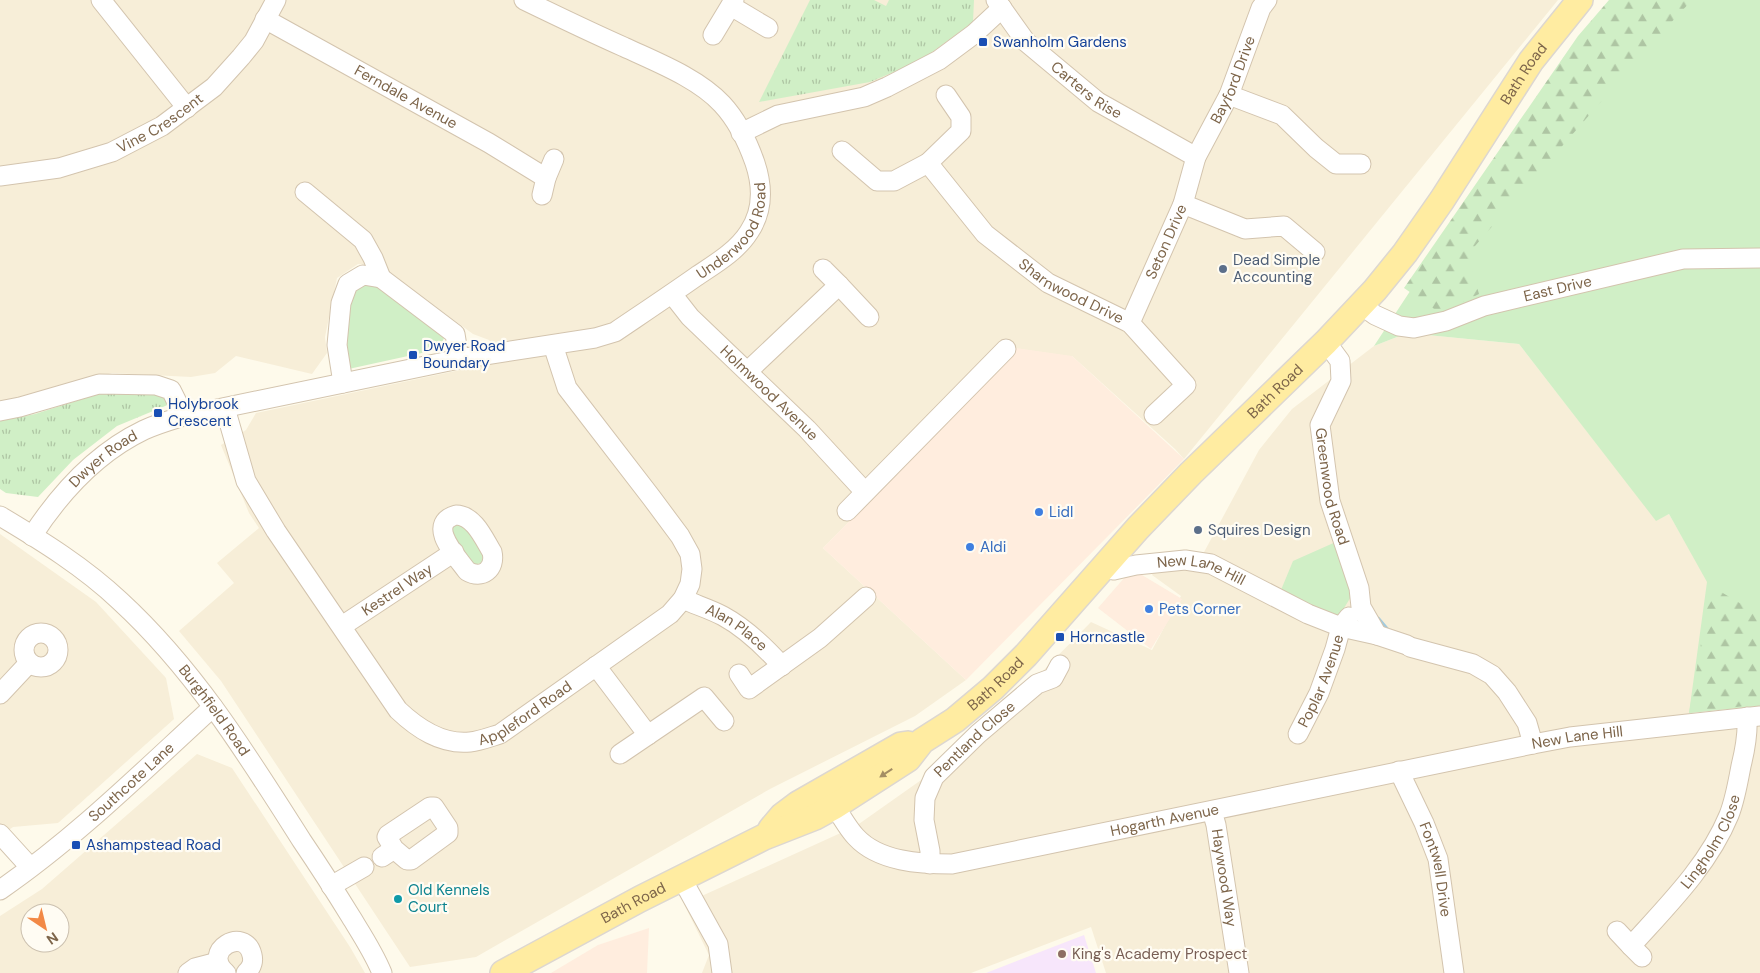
<svg xmlns="http://www.w3.org/2000/svg" width="1760" height="973" viewBox="0 0 1760 973" font-family="'DM Sans',sans-serif">
<defs>
<pattern id="forest-firs" width="22" height="20" patternUnits="userSpaceOnUse" patternTransform="scale(1.25)"><rect width="22" height="20" fill="#d0efc6"/><path d="M5 1l3.5 6h-7zM16 11l3.5 6h-7z" fill="#aec5a3"/></pattern>
<pattern id="park-tufts" width="24" height="20" patternUnits="userSpaceOnUse" patternTransform="scale(1.25)"><rect width="24" height="20" fill="#d0efc6"/><path d="M3 7l-1-3M5 7V3M7 7l1-3M15 17l-1-3M17 17v-4M19 17l1-3" fill="none" stroke="#aec5a3"/></pattern>
</defs>
<rect width="100%" height="100%" fill="#fefaeb"/>
<!-- residential -->
<g fill="#f7eed8" fill-rule="evenodd">
<polygon points="0,0 1558,0 1184,459 1175,449 1072,356 906,464 823,548 966,680 915,716 770,789 476,957 410,967 221,681 179,631 234,583 217,563 259,528 249,513 221,445 246,430 256,413 503,361 489,340 473,334 380,266 358,264 337,278 325,337 327,353 312,374 236,356 215,373 191,377 112,373 44,394 0,404"/>
<polygon points="1407,333 1519,344 1656,520 1669,514 1708,582 1687,732 1760,724 1760,973 1106,973 1091,927 971,973 702,973 709,955 684,904 856,826 924,778 1028,686 1091,622 1152,650 1181,596 1152,575 1156,567 1196,567 1259,450 1292,409 1374,346"/>
<polygon points="0,534 96,602 166,678 174,719 58,823 13,827 0,836"/>
<path d="M 197,754 L 232,768 L 350,947 L 365,973 L 0,973 L 0,916 L 42,889 ZM 30,913 L 60,913 L 60,943 L 30,943 Z"/>
</g>
<!-- commercial -->
<g fill="#ffedde">
<polygon points="1016,348 1072,356 1184,459 966,680 823,548 906,464"/>
<polygon points="1132,569 1182,599 1151,649 1098,608"/>
<polygon points="649,928 647,973 551,973 598,945"/>
</g>
<!-- education -->
<polygon fill="#f7e6fb" points="1084,935 1096,973 986,973"/>
<!-- grass -->
<g fill="#d0efc6">
<polygon points="1623,0 1760,0 1760,706 1689,713 1707,582 1669,514 1656,521 1519,344 1407,333 1374,346 1564,57"/>
<polygon points="361,285 377,286 445,335 440,349 344,370 349,297"/>
<polygon points="460,522 485,548 482,563 472,565 450,539 451,527"/>
<polygon points="1338,541 1352,595 1338,618 1281,590 1293,561"/>
</g>
<!-- forest -->
<g fill="url(#forest-firs)">
<polygon points="1609,0 1692,0 1654,41 1468,254 1479,294 1440,313 1404,288 1578,36"/>
<polygon points="1711,586 1760,615 1760,704 1689,713"/>
</g>
<!-- park -->
<g fill="url(#park-tufts)">
<polygon points="810,0 874,0 886,6 889,0 974,0 973,22 920,61 870,82 759,102"/>
<polygon points="162,393 170,404 117,426 73,460 38,497 6,493 0,489 0,421 35,414 98,394"/>
</g>
<g fill="none" stroke-linecap="round" stroke-linejoin="round">
<!-- stream -->
<polyline stroke="#a1cade" stroke-width="4.5" points="1378,619 1389,632"/>
<defs>
<g id="minor">
<polyline points="101,0 187,108"/>
<path id="s1" d="M 996,0 L 1026,42 L 1098,102 L 1196,157"/>
<polyline points="731,6 768,28"/>
<path id="s2" d="M 265,19 L 489,143 L 546,178 L 542,195"/>
<polyline points="713,35 734,0"/>
<polyline points="1229,95 1282,115 1316,148 1336,164 1361,164"/>
<polyline points="741,133 778,115 864,97 887,87 939,60 974,34 1002,8"/>
<polyline points="842,151 877,181 894,181 928,163 961,131 961,117 946,95"/>
<path id="s3" d="M 928,163 L 985,234 L 1048,283 L 1130,323 L 1186,385 L 1154,415"/>
<path id="s4" d="M 0,176 L 59,168 L 112,152 L 162,126 L 214,87 L 241,57 L 254,41 L 276,0"/>
<polyline points="546,178 554,159"/>
<polyline points="305,192 363,240 373,258 381,278"/>
<polyline points="1183,204 1245,229 1284,226 1315,252"/>
<polyline points="823,269 839,285"/>
<path id="s5" d="M 672,294 L 690,317 L 807,429 L 865,492"/>
<path id="s6" d="M 1361,305 L 1375,315 L 1399,326 L 1414,328 L 1446,321 L 1484,306 L 1683,259 L 1760,258"/>
<path id="s7" d="M 1130,323 L 1183,204 L 1196,157 L 1229,95 L 1261,8 L 1267,0"/>
<path id="s8" d="M 1326,342 L 1340,361 L 1341,381 L 1320,425 L 1330,501 L 1359,588 L 1361,607 L 1377,635"/>
<polyline points="748,371 839,285 869,317"/>
<polyline points="343,383 337,345 341,303 348,284 363,275 381,278 455,334 459,359"/>
<path id="s9" d="M 225,408 L 246,481 L 276,531 L 398,710 C 417,728 441,745 470,742 C 480,741 490,737 500,734 L 670,614 L 683,599 L 690,584 L 692,569 L 690,554 L 680,536 L 651,497 L 567,388 L 553,345"/>
<polyline points="0,411 20,407 99,384 156,385 171,390 184,416"/>
<polyline points="847,511 1006,349"/>
<path d="M 456,515 C 474,515 484,539 492,552 C 496,569 482,580 467,571 C 457,557 425,524 456,515 Z"/>
<path id="s10" d="M 0,516 C 42,541 84,567 120,601 C 195,670 248,756 302,841 C 319,866 335,891 351,917 C 362,935 374,953 382,973"/>
<path id="s11" d="M 32,536 C 60,493 98,452 144,430 C 157,424 171,420 184,416 L 459,359 L 595,338 L 615,332 C 643,313 670,295 697,276 C 715,264 737,251 749,232 C 763,211 763,187 755,163 C 748,143 737,120 722,104 C 698,78 656,62 624,47 C 590,32 557,16 524,0"/>
<path id="s12" d="M 1103,567 L 1114,570 L 1136,565 L 1185,560 L 1211,564 L 1308,614 L 1341,627 L 1377,635 L 1407,645"/>
<path id="s13" d="M 683,599 C 696,605 710,609 723,616 C 745,628 765,647 782,666"/>
<path id="s14" d="M 342,626 L 454,552"/>
<circle cx="41" cy="650" r="17"/>
<polyline points="1410,647 1473,664 1492,675 1507,692 1527,723 1533,744"/>
<polyline points="596,666 648,735"/>
<polyline points="739,674 749,689 820,638 866,597"/>
<polyline points="0,694 29,663"/>
<path id="s15" d="M 1298,734 L 1319,693 L 1335,649 L 1341,627 L 1349,617"/>
<polyline points="620,754 704,697 724,721"/>
<path id="s16" d="M 1399,771 L 1424,823 L 1438,859 L 1454,973"/>
<path id="s17" d="M 828,794 C 837,809 845,825 856,837 C 879,862 921,864 952,864 L 1533,744 L 1570,737 L 1760,716"/>
<path id="s18" d="M 1212,811 L 1216,825 L 1239,973"/>
<polyline points="0,834 30,867"/>
<polyline points="382,857 394,849 387,837 388,835 430,807 434,807 448,828 448,833 411,860 407,860 394,849"/>
<path id="s19" d="M 930,864 L 930,851 L 924,820 L 925,798 L 934,777 L 978,734 L 1037,684 L 1053,678 L 1060,665"/>
<polyline points="682,879 718,944 722,973"/>
<polyline points="331,886 364,867"/>
<path id="s20" d="M 0,890 C 77,837 144,770 213,707"/>
<polyline points="1617,931 1631,946"/>
<path id="s21" d="M 1642,957 L 1631,946 C 1667,906 1708,866 1729,815 C 1735,800 1738,782 1741,766 C 1745,750 1748,734 1747,717"/>
<polyline points="188,973 195,968 218,962"/>
<path d="M 226,973 C 200,951 245,925 252,955 C 254,963 251,968 246,973"/>
</g>
<g id="major">
<polyline points="771,829 782,816 798,804 901,745 908,744"/>
<path id="s22" d="M 503,973 L 640,899 L 764,837 L 815,817 L 835,806 L 908,759 L 922,741 L 955,720 L 993,688 L 1026,655 L 1138,528 L 1191,473 L 1326,342 L 1375,290 L 1405,253 L 1442,200 L 1531,61 L 1580,0"/>
</g>
</defs>
<!-- minor casing -->
<use href="#minor" stroke="#d3c4ae" stroke-width="21"/>
<!-- major casing -->
<use href="#major" stroke="#ddd7d0" stroke-width="28"/>
<!-- minor -->
<use href="#minor" stroke="#fff" stroke-width="19"/>
<!-- major -->
<use href="#major" stroke="#ffeca1" stroke-width="25"/>
</g>
<!-- one-way arrows -->
<defs><path id="oneway-solid" d="M-6-.8H1V-3.2L6.5 0L1 3.2V.8H-6Z" transform="scale(1.25)"/></defs>
<use fill="#a48e64" href="#oneway-solid" transform="translate(886 773) rotate(147)"/>
<!-- markers -->
<g fill="#1a4fb4" stroke="#fffcf3" stroke-width="2">
<rect x="978" y="37" width="10" height="10" rx="2.5"/>
<rect x="408" y="350" width="10" height="10" rx="2.5"/>
<rect x="153" y="408" width="10" height="10" rx="2.5"/>
<rect x="1055" y="632" width="10" height="10" rx="2.5"/>
<rect x="71" y="840" width="10" height="10" rx="2.5"/>
</g>
<g fill="#5c6f8a" stroke="#fffcf3" stroke-width="2">
<circle cx="1223" cy="269" r="5"/>
<circle cx="1198" cy="530" r="5"/>
</g>
<g fill="#3f7fe0" stroke="#fffcf3" stroke-width="2">
<circle cx="1039" cy="512" r="5"/>
<circle cx="970" cy="547" r="5"/>
<circle cx="1149" cy="609" r="5"/>
</g>
<circle fill="#0f9aa8" stroke="#fffcf3" stroke-width="2" cx="398" cy="899" r="5"/>
<circle fill="#8d6e63" stroke="#fffcf3" stroke-width="2" cx="1062" cy="954" r="5"/>
<g text-anchor="middle" dominant-baseline="central" stroke-width="4.5" stroke-linejoin="round" paint-order="stroke">
<!-- transit labels -->
<g font-size="15" fill="#164399" stroke="#fffcf3" text-anchor="start">
<text x="993" y="42">Swanholm Gardens</text>
<text x="423" y="346">Dwyer Road<tspan x="423" dy="17">Boundary</tspan></text>
<text x="168" y="404">Holybrook<tspan x="168" dy="17">Crescent</tspan></text>
<text x="1070" y="637">Horncastle</text>
<text x="86" y="845">Ashampstead Road</text>
</g>
<!-- street labels -->
<g font-size="15" fill="#7d654a" stroke="#fffcf3">
<text stroke="none"><textPath href="#s22" startOffset="1385">Bath Road</textPath></text>
<text stroke="none"><textPath href="#s7" startOffset="265">Bayford Drive</textPath></text>
<text stroke="none"><textPath href="#s1" startOffset="129">Carters Rise</textPath></text>
<text stroke="none"><textPath href="#s2" startOffset="161">Ferndale Avenue</textPath></text>
<text stroke="none"><textPath href="#s4" startOffset="171">Vine Crescent</textPath></text>
<text stroke="none"><textPath href="#s11" startOffset="798">Underwood Road</textPath></text>
<text stroke="none"><textPath href="#s7" startOffset="89">Seton Drive</textPath></text>
<text stroke="none"><textPath href="#s6" startOffset="208">East Drive</textPath></text>
<text stroke="none"><textPath href="#s3" startOffset="195">Sharnwood Drive</textPath></text>
<text stroke="none"><textPath href="#s22" startOffset="980">Bath Road</textPath></text>
<text stroke="none"><textPath href="#s5" startOffset="139">Holmwood Avenue</textPath></text>
<text stroke="none"><textPath href="#s11" startOffset="106">Dwyer Road</textPath></text>
<text stroke="none"><textPath href="#s8" startOffset="155">Greenwood Road</textPath></text>
<text stroke="none"><textPath href="#s12" startOffset="101">New Lane Hill</textPath></text>
<text stroke="none"><textPath href="#s14" startOffset="66">Kestrel Way</textPath></text>
<text stroke="none"><textPath href="#s13" startOffset="61">Alan Place</textPath></text>
<text stroke="none"><textPath href="#s15" startOffset="58">Poplar Avenue</textPath></text>
<text stroke="none"><textPath href="#s22" startOffset="575">Bath Road</textPath></text>
<text stroke="none"><textPath href="#s10" startOffset="292">Burghfield Road</textPath></text>
<text stroke="none"><textPath href="#s9" startOffset="495">Appleford Road</textPath></text>
<text stroke="none"><textPath href="#s17" startOffset="792">New Lane Hill</textPath></text>
<text stroke="none"><textPath href="#s19" startOffset="145">Pentland Close</textPath></text>
<text stroke="none"><textPath href="#s20" startOffset="170">Southcote Lane</textPath></text>
<text stroke="none"><textPath href="#s17" startOffset="371">Hogarth Avenue</textPath></text>
<text stroke="none"><textPath href="#s21" startOffset="148">Lingholm Close</textPath></text>
<text stroke="none"><textPath href="#s16" startOffset="106">Fontwell Drive</textPath></text>
<text stroke="none"><textPath href="#s18" startOffset="68">Haywood Way</textPath></text>
<text stroke="none"><textPath href="#s22" startOffset="148">Bath Road</textPath></text>
</g>
<!-- service labels -->
<g font-size="15" fill="#4e5e75" stroke="#fffcf3" text-anchor="start">
<text x="1233" y="260">Dead Simple<tspan x="1233" dy="17">Accounting</tspan></text>
<text x="1208" y="530">Squires Design</text>
</g>
<!-- shop labels -->
<g font-size="15" fill="#366cbe" stroke="#fffcf3" text-anchor="start">
<text x="1049" y="512">Lidl</text>
<text x="980" y="547">Aldi</text>
<text x="1159" y="609">Pets Corner</text>
</g>
<!-- culture labels -->
<g font-size="15" fill="#0d838f" stroke="#fffcf3" text-anchor="start">
<text x="408" y="890">Old Kennels<tspan x="408" dy="17">Court</tspan></text>
</g>
<!-- education labels -->
<g font-size="15" fill="#785e54" stroke="#fffcf3" text-anchor="start">
<text x="1072" y="954">King's Academy Prospect</text>
</g>
</g>
<!-- north arrow -->
<g transform="translate(45 928) rotate(145)"><circle r="24" fill="#fffcf3" stroke="#cbc0af"/>
<path d="M0-4L9 19L0 12L-9 19Z" fill="#f28946"/>
<text y="-8" font-size="14" font-weight="bold" text-anchor="middle" fill="#7d654a">N</text>
</g>
</svg>
